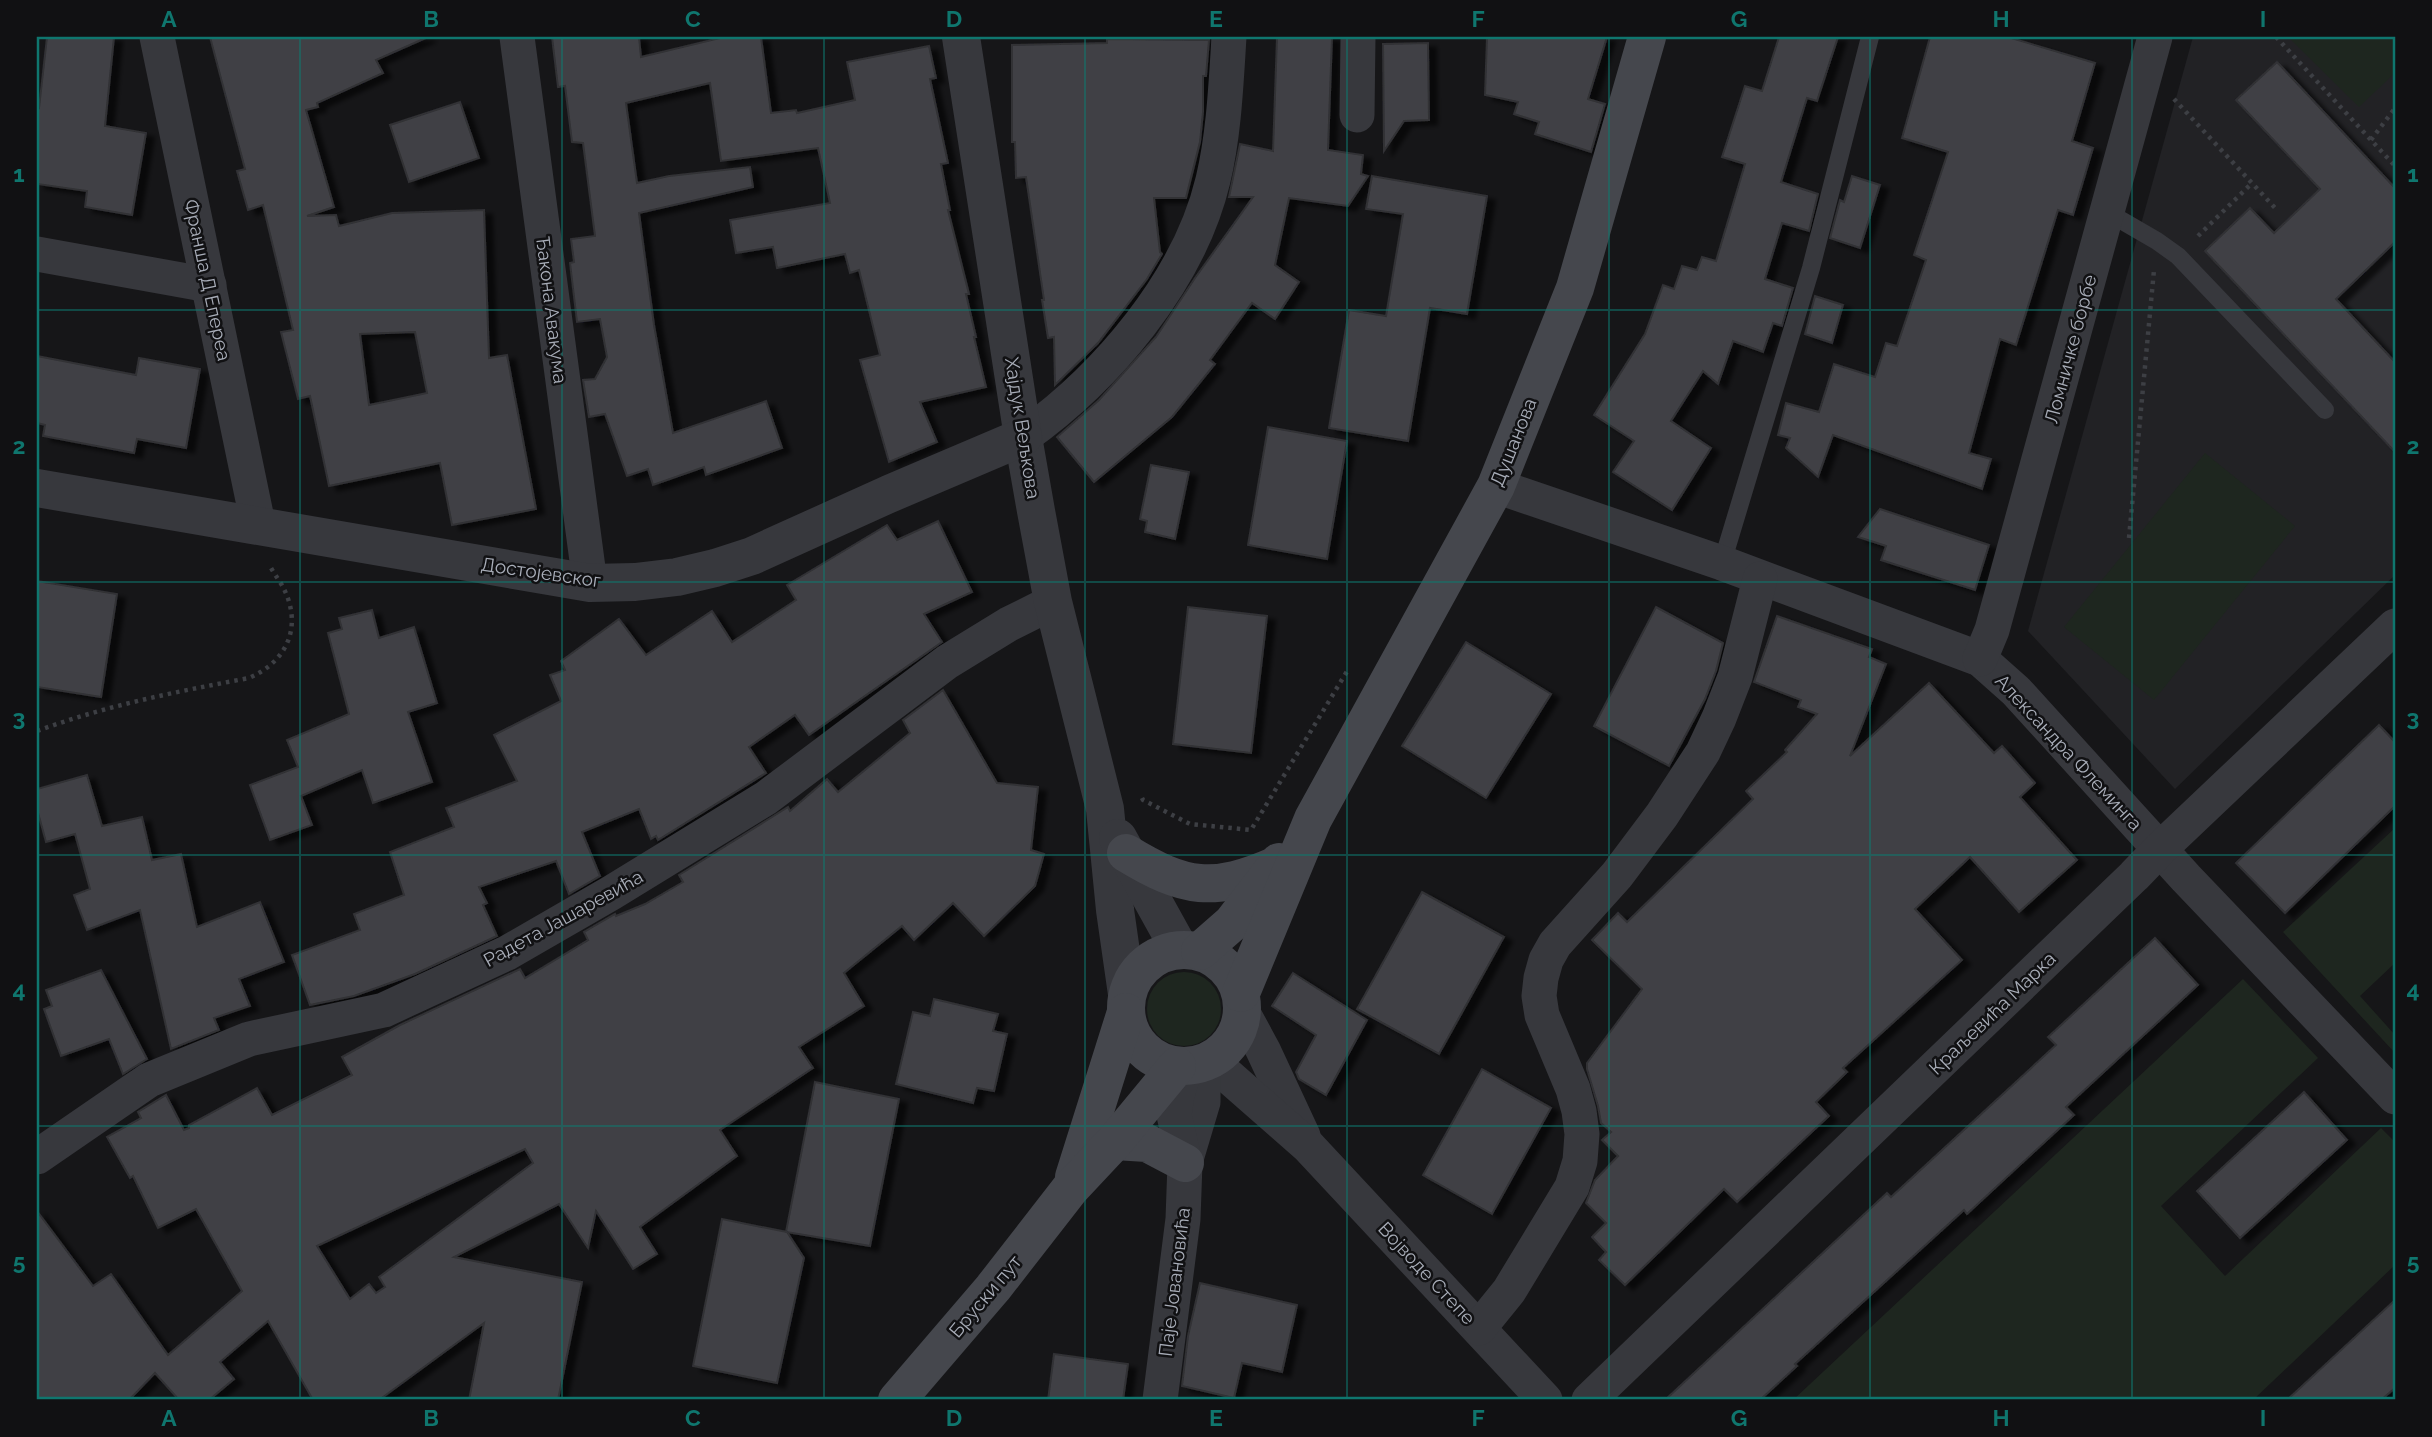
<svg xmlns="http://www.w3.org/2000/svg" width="2432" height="1437" viewBox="0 0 2432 1437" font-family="Raleway,sans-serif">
<defs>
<filter id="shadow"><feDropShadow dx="8" dy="4.5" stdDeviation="2" flood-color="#0009"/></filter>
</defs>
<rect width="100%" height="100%" fill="#161618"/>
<!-- built -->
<polygon fill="#222225" points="2193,37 2395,37 2395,575 2175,789 2028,631"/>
<!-- green -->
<g fill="#1e261f">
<polygon points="2288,37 2395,37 2395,73 2359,107"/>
<polygon points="2205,453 2295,526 2154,700 2064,627"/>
<polygon points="2395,828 2395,963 2360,996 2395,1035 2395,1053 2283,932"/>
<circle cx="1184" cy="1009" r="37"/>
<polygon points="2243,979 2318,1058 2161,1206 2225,1276 2381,1128 2395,1142 2395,1265 2253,1400 1793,1400"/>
</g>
<!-- building -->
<g fill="#404145" stroke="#303034" stroke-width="2" fill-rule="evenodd" filter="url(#shadow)">
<polygon points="47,37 114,37 105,126 146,133 132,215 85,207 87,191 37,184 37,107 39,108"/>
<path d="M 210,37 L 428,37 L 376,60 L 383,73 L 317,103 L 318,107 L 306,110 L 334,207 L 307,216 L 336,215 L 339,226 L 392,213 L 484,210 L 489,358 L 507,355 L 536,509 L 452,525 L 440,463 L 329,486 L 310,396 L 298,399 L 281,332 L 293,330 L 263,205 L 248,210 L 237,171 L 245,169 ZM 415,332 L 427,393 L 369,405 L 360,334 Z"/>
<polygon points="552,37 639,37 641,57 724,37 761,37 771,113 796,110 797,113 855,100 847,62 929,46 936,78 930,79 948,163 941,164 950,210 948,210 969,294 966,294 976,337 974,337 986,387 920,402 937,442 889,462 860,360 880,355 859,270 850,273 845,254 777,268 773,247 736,253 730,220 830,203 818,148 721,161 710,83 626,103 637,183 669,176 750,167 753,187 639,213 654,325 673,433 766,401 782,448 706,475 704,467 653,485 648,469 627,476 605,414 589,417 583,380 595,379 607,357 600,319 577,322 570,263 574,262 571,239 595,236 583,143 572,142 565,86 558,87"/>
<polygon points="1277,37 1332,37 1328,150 1363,155 1361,174 1368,176 1348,206 1289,198 1275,265 1299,282 1275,319 1252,303 1210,360 1215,364 1172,417 1094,482 1057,437 1099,400 1156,337 1195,278 1253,197 1229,197 1240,144 1273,151"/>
<polygon points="1487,37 1607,37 1588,99 1605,104 1591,152 1535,134 1539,122 1514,114 1518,102 1485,95"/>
<polygon points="1779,37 1838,37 1817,101 1807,98 1781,182 1818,194 1809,231 1782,223 1765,279 1793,288 1782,326 1773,323 1763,352 1733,341 1718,384 1703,371 1671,421 1711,448 1672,510 1613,472 1634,441 1594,415 1645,334 1663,285 1674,289 1682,266 1697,270 1702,257 1716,261 1745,164 1722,157 1745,86 1762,91"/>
<polygon points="1930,37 2008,37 2095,63 2072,141 2093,148 2073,215 2058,210 2016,345 2000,339 1969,453 1991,459 1982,489 1833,435 1818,477 1786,448 1790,438 1778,435 1786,403 1819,412 1834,364 1875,377 1886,343 1897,346 1926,260 1914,255 1948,152 1902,138"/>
<polygon points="1107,39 1209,40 1206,76 1203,76 1203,112 1200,142 1186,198 1154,198 1160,252 1162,254 1147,279 1098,343 1055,385 1054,337 1048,338 1042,300 1044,300 1026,177 1016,178 1015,142 1012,142 1012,45 1107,43"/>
<polygon points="1428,43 1429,120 1404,121 1384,151 1383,44"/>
<polygon points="2277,62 2395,188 2395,242 2336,299 2395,362 2395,452 2205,251 2250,208 2274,233 2320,189 2236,100"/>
<polygon points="460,102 479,158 409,182 390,125"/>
<polygon points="1372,176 1487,196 1467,314 1430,308 1408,441 1329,428 1349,310 1386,316 1403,214 1366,209"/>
<polygon points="1852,176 1880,185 1860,248 1830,238 1840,200 1844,202"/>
<polygon points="1815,296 1843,305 1832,343 1805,334"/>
<polygon points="37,356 136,375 139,358 200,369 186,448 137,439 134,453 43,436 45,425 37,423"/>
<polygon points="1268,427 1347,441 1327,559 1248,545"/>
<polygon points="1151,465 1189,472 1175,539 1145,532 1147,521 1140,519"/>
<polygon points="1880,509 1989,545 1975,590 1881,560 1886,546 1858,537"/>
<polygon points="938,521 972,592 924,614 942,642 809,735 795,715 749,747 766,773 658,840 656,836 651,839 639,809 582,832 600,876 569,894 556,861 479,887 487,903 483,905 497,936 415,974 354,996 310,1005 292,955 360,930 354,914 404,895 390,852 454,827 446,808 517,781 494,735 561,701 550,675 565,670 561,661 619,619 646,655 712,611 732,642 796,600 787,585 887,525 897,540"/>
<polygon points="37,581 117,594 101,697 37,687"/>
<polygon points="1188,607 1267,616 1251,753 1173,744"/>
<polygon points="1656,607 1723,643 1716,671 1705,699 1669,766 1594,726"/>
<polygon points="372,610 379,638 414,627 437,703 408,712 432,782 373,803 362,770 301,796 312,825 270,840 250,785 298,767 287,740 349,714 328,633 342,629 339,618"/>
<polygon points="1777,616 1872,649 1869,657 1886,664 1850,756 1929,683 1994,753 2002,746 2035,783 2020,797 2077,860 2019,912 1970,857 1915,909 1962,960 1843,1068 1847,1072 1816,1102 1829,1116 1737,1202 1724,1189 1625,1285 1599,1260 1606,1252 1592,1237 1606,1223 1586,1203 1595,1180 1618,1156 1602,1140 1611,1132 1601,1123 1598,1106 1587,1069 1587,1063 1642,989 1592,940 1618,913 1627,922 1753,799 1746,791 1787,752 1785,750 1817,714 1798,707 1801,700 1754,682"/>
<polygon points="1466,642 1551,694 1486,798 1402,746"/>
<path d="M 943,690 L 997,783 L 1038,787 L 1031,850 L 1044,854 L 1035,886 L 984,936 L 953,903 L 914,940 L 902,926 L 844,973 L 864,1006 L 799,1047 L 813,1068 L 720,1130 L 737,1156 L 640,1227 L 657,1254 L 633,1269 L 596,1211 L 588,1248 L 559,1204 L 454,1257 L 582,1282 L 558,1400 L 469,1400 L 484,1323 L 379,1400 L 313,1400 L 268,1321 L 220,1362 L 234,1379 L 209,1400 L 179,1400 L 155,1373 L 129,1400 L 37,1400 L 37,1211 L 93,1286 L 111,1274 L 168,1355 L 242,1291 L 196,1209 L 158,1228 L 133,1176 L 130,1178 L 107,1137 L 141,1118 L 138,1112 L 166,1095 L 184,1130 L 189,1128 L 189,1125 L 257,1088 L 272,1115 L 352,1075 L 342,1057 L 400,1025 L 520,969 L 525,978 L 588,940 L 584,932 L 615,914 L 616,916 L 645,904 L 683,882 L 679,875 L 788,807 L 790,811 L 827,779 L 838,792 L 910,733 L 903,720 ZM 525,1149 L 533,1163 L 379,1277 L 385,1287 L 376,1293 L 369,1284 L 350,1299 L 317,1246 Z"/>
<polygon points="2379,725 2395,742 2395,806 2285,913 2236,863"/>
<polygon points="87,775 102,826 142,817 152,860 181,854 197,927 260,902 284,962 239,979 250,1006 214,1018 219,1030 171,1049 140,910 87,930 74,895 90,889 75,834 46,842 37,809 37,789"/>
<polygon points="1422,892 1504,937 1439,1054 1357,1009"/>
<polygon points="2155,938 2198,985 2066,1107 2074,1115 1967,1214 1964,1210 1795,1364 1797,1366 1760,1400 1665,1400 1887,1193 1891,1197 2056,1045 2048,1037"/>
<polygon points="101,970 147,1059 123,1074 109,1039 61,1056 44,1009 52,1006 46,990"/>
<polygon points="1293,973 1367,1020 1326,1095 1299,1079 1296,1072 1316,1035 1272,1006"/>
<polygon points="934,999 998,1014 993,1031 1007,1034 994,1091 977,1088 973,1103 896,1084 913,1012 930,1016"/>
<polygon points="1482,1069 1551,1108 1492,1214 1423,1175"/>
<polygon points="815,1082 899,1099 870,1246 786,1232"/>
<polygon points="2304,1092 2347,1140 2240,1238 2197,1191"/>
<polygon points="722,1219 787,1232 804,1258 777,1383 693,1366"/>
<polygon points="1200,1283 1297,1305 1282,1372 1242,1363 1234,1398 1182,1386 1188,1336"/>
<polygon points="2395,1300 2395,1388 2381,1400 2287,1400"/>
<polygon points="1054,1354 1128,1364 1123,1400 1048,1400"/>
</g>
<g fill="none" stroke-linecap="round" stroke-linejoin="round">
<!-- path -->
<g stroke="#3d3f44" stroke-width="4.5" stroke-dasharray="3.5 5" stroke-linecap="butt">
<polyline points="2276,37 2395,166"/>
<polyline points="2174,99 2276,209"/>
<polyline points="2371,140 2395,108"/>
<polyline points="2198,236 2252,183"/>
<polyline points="2129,538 2154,270"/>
<path d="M 37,731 C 108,705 175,692 249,678 C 286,662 303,628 284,589 C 280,581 274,574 270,566"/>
<polyline points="1142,798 1143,800 1190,824 1251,830 1349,668"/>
</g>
<!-- service -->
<g stroke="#37383d" stroke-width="18">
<polyline points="2107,212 2157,241 2178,256 2325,410"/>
<polyline points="1722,563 1811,268 1870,37"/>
</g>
<!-- minor -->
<g stroke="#37383d" stroke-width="35">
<polyline points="157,37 258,524"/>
<polyline points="517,37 590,583"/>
<polyline points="1357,115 1358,37"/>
<polyline points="37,254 209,285"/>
<path d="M 1023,437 C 1106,378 1189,281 1213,180 C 1224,134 1226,84 1229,37"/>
<polyline points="1496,486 1722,563 1980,659 2016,691 2186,878 2395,1097"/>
<polyline points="1980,659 1992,630 2155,37"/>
<polyline points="1243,1013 1263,1050 1303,1136"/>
<polyline points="1210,1060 1308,1146 1545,1400"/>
<polyline points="37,1157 149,1080 249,1039 384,1010 507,953 611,893 766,798 947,662 1009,624 1053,602"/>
<polyline points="1186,1159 1203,1102 1203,1064"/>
<polyline points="1479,1328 1509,1291 1572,1187 1580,1161 1582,1134 1579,1111 1573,1089 1542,1015 1539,996 1541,978 1546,960 1555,944 1617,875 1662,815 1703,752 1719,718 1735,677 1760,579"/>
<polyline points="1160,1400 1183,1219 1185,1163 1174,1115 1177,1095 1186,1066"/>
<polyline points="1589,1400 2134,876 2160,849 2395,626"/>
</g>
<!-- tertiary -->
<g stroke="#37383d" stroke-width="38">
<polyline points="961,37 1023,437 1036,511 1053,602 1105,809 1115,910 1127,994"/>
<polyline points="37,488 590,583 635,582 677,577 715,568 752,556 889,494 1023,437"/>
<polyline points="1118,838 1180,950"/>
</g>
<!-- secondary -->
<g stroke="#45474d" stroke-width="38">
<path d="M 1126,853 C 1185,889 1213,893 1277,865"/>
<circle cx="1184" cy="1008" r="58"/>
<polyline points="1200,951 1232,923 1279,862"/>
<polyline points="1241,993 1313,819 1496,486 1575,288 1647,37"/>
<polyline points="1115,1141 1147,1143 1185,1163"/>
<polyline points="1074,1177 1126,1012"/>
<polyline points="897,1400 993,1288 1070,1189 1115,1141 1177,1066"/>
</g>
</g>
<!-- grid -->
<path fill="none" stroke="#0f766e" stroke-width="2" stroke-opacity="0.55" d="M 300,37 L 300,1400M 562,37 L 562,1400M 824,37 L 824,1400M 1085,37 L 1085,1400M 1347,37 L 1347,1400M 1609,37 L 1609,1400M 1870,37 L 1870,1400M 2132,37 L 2132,1400M 37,310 L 2395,310M 37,582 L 2395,582M 37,855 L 2395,855M 37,1126 L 2395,1126"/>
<g text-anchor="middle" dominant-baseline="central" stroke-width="5" stroke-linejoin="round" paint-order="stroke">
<!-- street labels -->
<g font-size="19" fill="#a8adb8" stroke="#111113">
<text transform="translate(208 280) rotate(78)">Франша Д Епереа</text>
<text transform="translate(552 310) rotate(83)">Ђакона Авакума</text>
<text transform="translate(2070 349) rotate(-75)">Ломничке борбе</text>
<text transform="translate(1023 428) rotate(81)">Хајдук Вељкова</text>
<text transform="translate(1513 442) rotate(-68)">Душанова</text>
<text transform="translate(541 572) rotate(8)">Достојевског</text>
<text transform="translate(2069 752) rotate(47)">Александра Флеминга</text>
<text transform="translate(563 918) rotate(-29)">Радета Јашаревића</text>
<text transform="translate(1992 1013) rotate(-44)">Краљевића Марка</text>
<text transform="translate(1427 1273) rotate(47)">Војводе Степе</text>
<text transform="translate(1174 1282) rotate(-83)">Паје Јовановића</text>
<text transform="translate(985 1296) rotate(-50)">Бруски пут</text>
</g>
</g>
<!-- border -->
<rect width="2432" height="1437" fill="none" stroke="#111113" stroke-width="77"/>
<rect x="38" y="38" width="2356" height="1360" fill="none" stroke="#0f766e" stroke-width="2.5"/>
<g font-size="23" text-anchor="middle" font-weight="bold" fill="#0f766e">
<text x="169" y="27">A</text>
<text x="431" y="27">B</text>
<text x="693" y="27">C</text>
<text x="954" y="27">D</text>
<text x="1216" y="27">E</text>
<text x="1478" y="27">F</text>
<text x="1739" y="27">G</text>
<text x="2001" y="27">H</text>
<text x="2263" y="27">I</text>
<text x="19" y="182">1</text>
<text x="2413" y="182">1</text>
<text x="19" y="454">2</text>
<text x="2413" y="454">2</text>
<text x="19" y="726">3</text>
<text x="2413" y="726">3</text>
<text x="19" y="998">4</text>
<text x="2413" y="998">4</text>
<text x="19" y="1270">5</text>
<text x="2413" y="1270">5</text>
<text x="169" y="1426">A</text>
<text x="431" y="1426">B</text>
<text x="693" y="1426">C</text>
<text x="954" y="1426">D</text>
<text x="1216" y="1426">E</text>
<text x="1478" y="1426">F</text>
<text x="1739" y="1426">G</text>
<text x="2001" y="1426">H</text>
<text x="2263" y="1426">I</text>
</g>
</svg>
